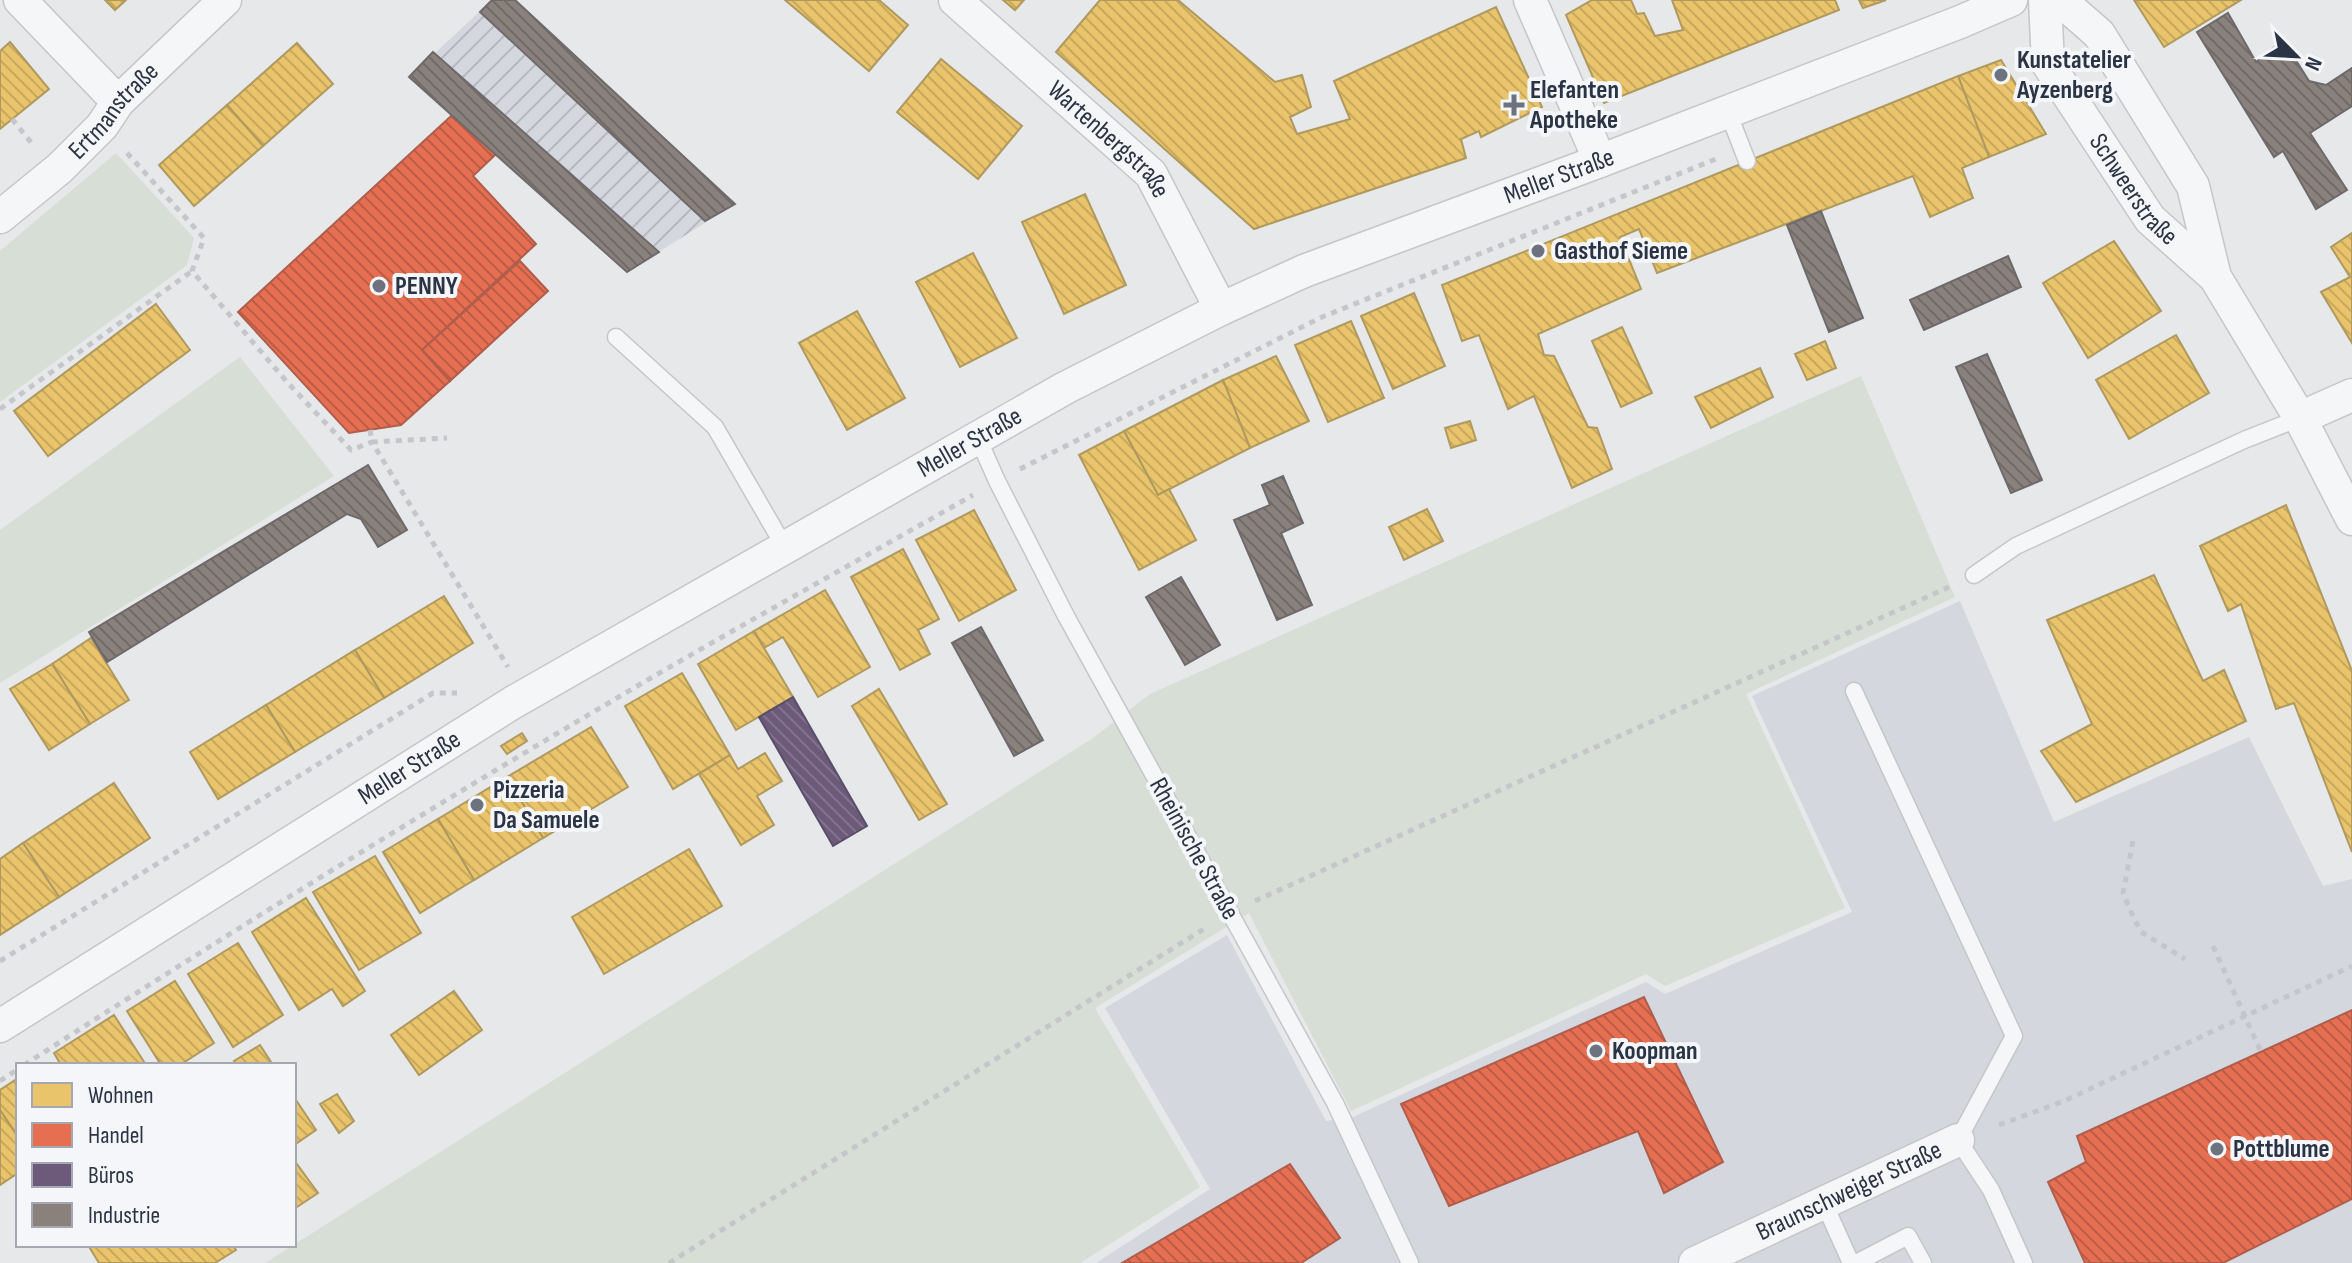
<svg xmlns="http://www.w3.org/2000/svg" width="2352" height="1263" viewBox="0 0 2352 1263" font-family="'Sofia Sans Condensed',sans-serif">
<defs>
<pattern id="industrial-furrows" width="10" height="10" patternUnits="userSpaceOnUse" patternTransform="scale(2)"><rect width="10" height="10" fill="#d4d7dd"/><path d="M-1 1l2-2M0 10L10 0M9 11l2-2" fill="none" stroke="#b6b9bf"/></pattern>
<pattern id="homes-back-hatch" width="6" height="6" patternUnits="userSpaceOnUse" patternTransform="scale(2)"><rect width="6" height="6" fill="#e9c46a"/><path d="M-1 5l2 2M0 0l6 6M5-1l2 2" fill="none" stroke="#c8a95d"/></pattern>
<pattern id="shops-back-hatch" width="6" height="6" patternUnits="userSpaceOnUse" patternTransform="scale(2)"><rect width="6" height="6" fill="#e76f51"/><path d="M-1 5l2 2M0 0l6 6M5-1l2 2" fill="none" stroke="#bb5c45"/></pattern>
<pattern id="offices-back-hatch" width="6" height="6" patternUnits="userSpaceOnUse" patternTransform="scale(2)"><rect width="6" height="6" fill="#6d597a"/><path d="M-1 5l2 2M0 0l6 6M5-1l2 2" fill="none" stroke="#82738d"/></pattern>
<pattern id="industry-back-hatch" width="6" height="6" patternUnits="userSpaceOnUse" patternTransform="scale(2)"><rect width="6" height="6" fill="#8a817c"/><path d="M-1 5l2 2M0 0l6 6M5-1l2 2" fill="none" stroke="#716a67"/></pattern>
</defs>
<rect width="100%" height="100%" fill="#e6e8ea"/>
<!-- built -->
<polygon fill="#d4d7dd" points="1960,601 2054,822 2249,737 2323,886 2352,879 2352,1263 1096,1263 1210,1189 1105,1008 1227,935 1326,1121 1353,1117 1646,982 1665,994 1852,912 1752,696"/>
<!-- industrial -->
<polygon fill="url(#industrial-furrows)" points="492,0 515,0 735,204 627,272 409,77"/>
<!-- green -->
<g fill="#d6ded6">
<polygon points="116,153 194,238 187,265 0,402 0,251"/>
<polygon points="240,357 334,476 0,683 0,530"/>
<polygon points="1861,376 1955,597 1746,694 1845,908 1665,986 1646,974 1351,1111 1249,913 1095,1008 1200,1187 1080,1263 265,1263 1093,738 1150,694"/>
</g>
<!-- homes -->
<g fill="url(#homes-back-hatch)" stroke="#b0995f" stroke-width="2">
<polygon points="105,0 126,0 115,10"/>
<polygon points="785,0 879,0 908,25 869,71"/>
<polygon points="1003,0 1024,0 1015,10"/>
<polygon points="1100,0 1178,0 1275,82 1302,75 1311,107 1290,117 1297,134 1350,119 1334,81 1496,7 1542,107 1481,137 1479,131 1461,139 1466,158 1254,229 1056,52"/>
<polygon points="1592,0 1631,0 1637,14 1644,13 1655,36 1683,30 1672,0 1835,0 1839,10 1604,103 1566,15"/>
<polygon points="1859,0 1886,0 1863,8"/>
<polygon points="2134,0 2241,0 2164,47"/>
<polygon points="10,42 49,89 0,129 0,51"/>
<polygon points="297,43 333,84 263,146 227,105"/>
<polygon points="941,59 1022,126 978,179 897,112"/>
<polygon points="2001,60 2046,134 1989,157 1958,76"/>
<polygon points="1958,76 1989,157 1962,168 1973,198 1930,217 1913,176 1657,273 1639,229 1620,237 1641,289 1538,334 1544,355 1554,356 1588,427 1597,428 1612,469 1572,488 1534,396 1508,409 1479,335 1462,341 1442,285"/>
<polygon points="227,105 263,146 194,206 159,165"/>
<polygon points="1085,194 1126,285 1064,314 1022,222"/>
<polygon points="2352,233 2352,343 2321,292 2350,277 2331,247"/>
<polygon points="2114,241 2161,311 2088,358 2043,283"/>
<polygon points="973,253 1017,338 960,367 916,282"/>
<polygon points="1414,293 1445,366 1393,389 1361,316"/>
<polygon points="156,304 190,350 48,456 14,411"/>
<polygon points="857,311 905,398 847,430 799,343"/>
<polygon points="1351,321 1384,398 1328,422 1295,345"/>
<polygon points="1622,327 1652,393 1621,407 1592,341"/>
<polygon points="2176,335 2209,393 2129,439 2096,380"/>
<polygon points="1825,341 1836,368 1807,380 1795,354"/>
<polygon points="1276,356 1309,421 1250,448 1223,380"/>
<polygon points="1760,368 1773,397 1711,428 1695,397"/>
<polygon points="1223,380 1250,448 1158,495 1124,431"/>
<polygon points="1470,421 1476,440 1451,448 1445,428"/>
<polygon points="1124,431 1158,495 1169,489 1196,540 1139,570 1079,455"/>
<polygon points="2286,505 2352,671 2352,852 2294,703 2276,709 2241,604 2228,611 2200,546"/>
<polygon points="1427,509 1443,541 1404,560 1389,527"/>
<polygon points="974,510 1016,590 959,621 916,540"/>
<polygon points="903,549 939,619 918,630 930,654 900,670 851,577"/>
<polygon points="2154,575 2203,681 2224,670 2246,721 2076,802 2041,751 2092,724 2047,620"/>
<polygon points="825,590 870,667 818,697 783,637 764,648 754,631"/>
<polygon points="444,596 473,643 384,698 355,650"/>
<polygon points="754,631 793,697 736,730 698,664"/>
<polygon points="91,638 129,700 90,724 52,664"/>
<polygon points="355,650 384,698 295,752 266,705"/>
<polygon points="52,664 90,724 49,750 10,689"/>
<polygon points="682,673 730,755 673,789 625,706"/>
<polygon points="879,689 947,804 919,820 852,706"/>
<polygon points="266,705 295,752 218,799 190,752"/>
<polygon points="591,727 628,787 543,838 507,777"/>
<polygon points="522,733 527,741 507,754 501,746"/>
<polygon points="765,753 782,781 757,796 774,825 741,845 699,774 730,755 738,769"/>
<polygon points="507,777 543,838 474,880 438,819"/>
<polygon points="114,783 150,838 59,897 23,843"/>
<polygon points="438,819 474,880 420,913 383,852"/>
<polygon points="23,843 59,897 0,935 0,859"/>
<polygon points="689,849 722,906 604,974 572,917"/>
<polygon points="375,856 421,933 359,970 313,892"/>
<polygon points="306,898 365,991 343,1006 332,989 299,1010 252,932"/>
<polygon points="238,943 283,1015 233,1047 188,974"/>
<polygon points="175,981 214,1043 180,1065 161,1065 127,1011"/>
<polygon points="454,991 482,1030 419,1075 391,1035"/>
<polygon points="114,1015 146,1065 61,1065 54,1053"/>
<polygon points="260,1045 273,1065 237,1065 234,1061"/>
<polygon points="18,1078 18,1137 0,1110 0,1090"/>
<polygon points="337,1094 354,1121 339,1133 320,1104"/>
<polygon points="294,1097 316,1130 294,1145"/>
<polygon points="0,1110 18,1137 18,1173 0,1185"/>
<polygon points="294,1160 318,1193 294,1209"/>
<polygon points="88,1245 233,1245 236,1250 215,1263 99,1263"/>
</g>
<!-- shops -->
<g fill="url(#shops-back-hatch)" stroke="#af5d4d" stroke-width="2">
<polygon points="451,116 496,154 473,176 536,244 422,350 450,381 401,425 349,433 238,312"/>
<polygon points="520,261 548,291 450,381 422,350"/>
<polygon points="1644,997 1723,1162 1664,1193 1638,1131 1449,1206 1401,1104"/>
<polygon points="2352,1010 2352,1199 2223,1263 2085,1263 2048,1182 2086,1162 2077,1136"/>
<polygon points="1290,1164 1340,1238 1301,1263 1122,1263"/>
</g>
<!-- offices -->
<polygon fill="url(#offices-back-hatch)" stroke="#594e6a" stroke-width="2" points="793,697 867,826 833,846 759,717"/>
<!-- industry -->
<g fill="url(#industry-back-hatch)" stroke="#6e6a6c" stroke-width="2">
<polygon points="492,0 515,0 735,204 705,221 480,12"/>
<polygon points="2228,13 2256,62 2283,40 2309,81 2326,85 2352,68 2352,106 2310,133 2347,190 2316,209 2283,151 2274,157 2197,32"/>
<polygon points="433,52 659,252 627,272 409,77"/>
<polygon points="1821,211 1863,318 1829,332 1787,225"/>
<polygon points="2008,256 2021,287 1924,330 1910,300"/>
<polygon points="1987,354 2042,480 2011,493 1956,367"/>
<polygon points="368,465 407,530 378,547 361,519 347,514 107,662 89,632"/>
<polygon points="1283,476 1303,523 1281,533 1312,605 1277,620 1234,520 1270,505 1262,485"/>
<polygon points="1181,577 1220,645 1185,665 1146,597"/>
<polygon points="981,627 1043,740 1014,756 952,643"/>
</g>
<g fill="none" stroke-linecap="round" stroke-linejoin="round">
<defs>
<g id="lane">
<polyline points="1728,112 1747,161"/>
<polyline points="616,337 715,427 784,546"/>
<polyline points="977,436 997,481 1066,616 1335,1103 1410,1263"/>
<polyline points="1974,575 2016,546 2244,440 2300,418"/>
<polyline points="1854,691 2014,1036 1958,1140 1991,1190 2024,1263"/>
<polyline points="1824,1203 1851,1263"/>
<polyline points="1856,1263 1908,1236 1923,1263"/>
</g>
<g id="street">
<polyline points="20,0 118,102"/>
<path id="s1" d="M 955,0 L 1151,174 L 1221,309"/>
<polyline points="1530,0 1600,161"/>
<path id="s2" d="M 2045,0 L 2048,64 L 2150,219 L 2215,277 L 2300,418 L 2352,519"/>
<polyline points="2060,0 2099,34 2193,186 2215,277"/>
<path id="s3" d="M 0,217 L 60,168 L 102,126 L 118,102 L 225,0"/>
<polyline points="2300,418 2352,395"/>
<path id="s4" d="M 0,1026 L 512,703 L 1065,388 L 1221,309 L 1304,271 L 1600,161 L 1960,22 L 2011,0"/>
<path id="s5" d="M 1695,1263 L 1958,1140"/>
</g>
</defs>
<!-- lane casing -->
<use href="#lane" stroke="#c4c6c8" stroke-width="19"/>
<!-- street casing -->
<use href="#street" stroke="#c4c6c8" stroke-width="35"/>
<!-- path -->
<g stroke="#c5c6ca" stroke-width="5" stroke-dasharray="6 6" stroke-linecap="butt">
<polyline points="12,119 34,146"/>
<polyline points="127,153 204,238 192,271 287,382 351,450 372,442 508,667"/>
<polyline points="0,409 192,271"/>
<polyline points="370,430 372,442 447,438"/>
<polyline points="1020,469 1322,317 1716,159"/>
<polyline points="2133,841 2123,893 2131,912 2141,932 2185,959"/>
<polyline points="1255,901 1949,587"/>
<polyline points="2213,946 2261,1052"/>
<polyline points="0,961 433,693 457,693"/>
<path d="M 24,1065 C 212,944 402,825 595,711 C 719,637 847,567 973,495"/>
<polyline points="0,1081 18,1069"/>
<polyline points="1999,1125 2064,1101 2352,966"/>
<polyline points="669,1263 1207,927"/>
</g>
<!-- lane -->
<use href="#lane" stroke="#f5f6f7" stroke-width="16"/>
<!-- street -->
<use href="#street" stroke="#f5f6f7" stroke-width="32"/>
</g>
<!-- markers -->
<g fill="#6c737f" stroke="#f4f6f9" stroke-width="3">
<circle cx="2001" cy="75" r="8"/>
<path d="M1510 93h8v8h8v8h-8v8h-8v-8h-8v-8h8z"/>
<circle cx="1538" cy="251" r="8"/>
<circle cx="379" cy="286" r="8"/>
<circle cx="477" cy="805" r="8"/>
<circle cx="1596" cy="1051" r="8"/>
<circle cx="2217" cy="1149" r="8"/>
</g>
<g text-anchor="middle" dominant-baseline="central" stroke-width="8" stroke-linejoin="round" paint-order="stroke">
<!-- poi labels -->
<g font-size="26" font-weight="bold" fill="#2b3445" stroke="#f4f6f9" text-anchor="start">
<text x="2017" y="60">Kunstatelier<tspan x="2017" dy="30">Ayzenberg</tspan></text>
<text x="1530" y="90">Elefanten<tspan x="1530" dy="30">Apotheke</tspan></text>
<text x="1554" y="251">Gasthof Sieme</text>
<text x="395" y="286">PENNY</text>
<text x="493" y="790">Pizzeria<tspan x="493" dy="30">Da Samuele</tspan></text>
<text x="1612" y="1051">Koopman</text>
<text x="2233" y="1149">Pottblume</text>
</g>
<!-- street labels -->
<g font-size="26" fill="#2b3445" stroke="#f4f6f9">
<text stroke="none"><textPath href="#s3" startOffset="156">Ertmanstraße</textPath></text>
<text stroke="none"><textPath href="#s1" startOffset="208">Wartenbergstraße</textPath></text>
<text stroke="none"><textPath href="#s4" startOffset="1780">Meller Straße</textPath></text>
<text stroke="none"><textPath href="#s2" startOffset="216">Schweerstraße</textPath></text>
<text stroke="none"><textPath href="#s4" startOffset="1132">Meller Straße</textPath></text>
<text stroke="none"><textPath href="#s4" startOffset="484">Meller Straße</textPath></text>
<text transform="translate(1194 849) rotate(61)">Rheinische Straße</text>
<text stroke="none"><textPath href="#s5" startOffset="170">Braunschweiger Straße</textPath></text>
</g>
</g>
<!-- legend -->
<rect x="16" y="1063" width="280" height="184" fill="#f4f6f9" stroke="#a4a8b1" stroke-width="2"/>
<rect x="32" y="1083" width="40" height="24" fill="#e9c46a" stroke="#a4a8b1" stroke-width="2"/>
<text x="88" y="1103" font-size="24" fill="#2b3445">Wohnen</text>
<rect x="32" y="1123" width="40" height="24" fill="#e76f51" stroke="#a4a8b1" stroke-width="2"/>
<text x="88" y="1143" font-size="24" fill="#2b3445">Handel</text>
<rect x="32" y="1163" width="40" height="24" fill="#6d597a" stroke="#a4a8b1" stroke-width="2"/>
<text x="88" y="1183" font-size="24" fill="#2b3445">Büros</text>
<rect x="32" y="1203" width="40" height="24" fill="#8a817c" stroke="#a4a8b1" stroke-width="2"/>
<text x="88" y="1223" font-size="24" fill="#2b3445">Industrie</text>
<!-- north arrow -->
<g transform="translate(2296 56) rotate(114)" stroke="#f4f6f9" stroke-width="6" paint-order="stroke">
<path d="M0-6L14 30L0 20L-14 30Z" fill="#2b3445"/>
<text y="-12" font-size="22" font-weight="bold" text-anchor="middle" fill="#2b3445">N</text>
</g>
</svg>
